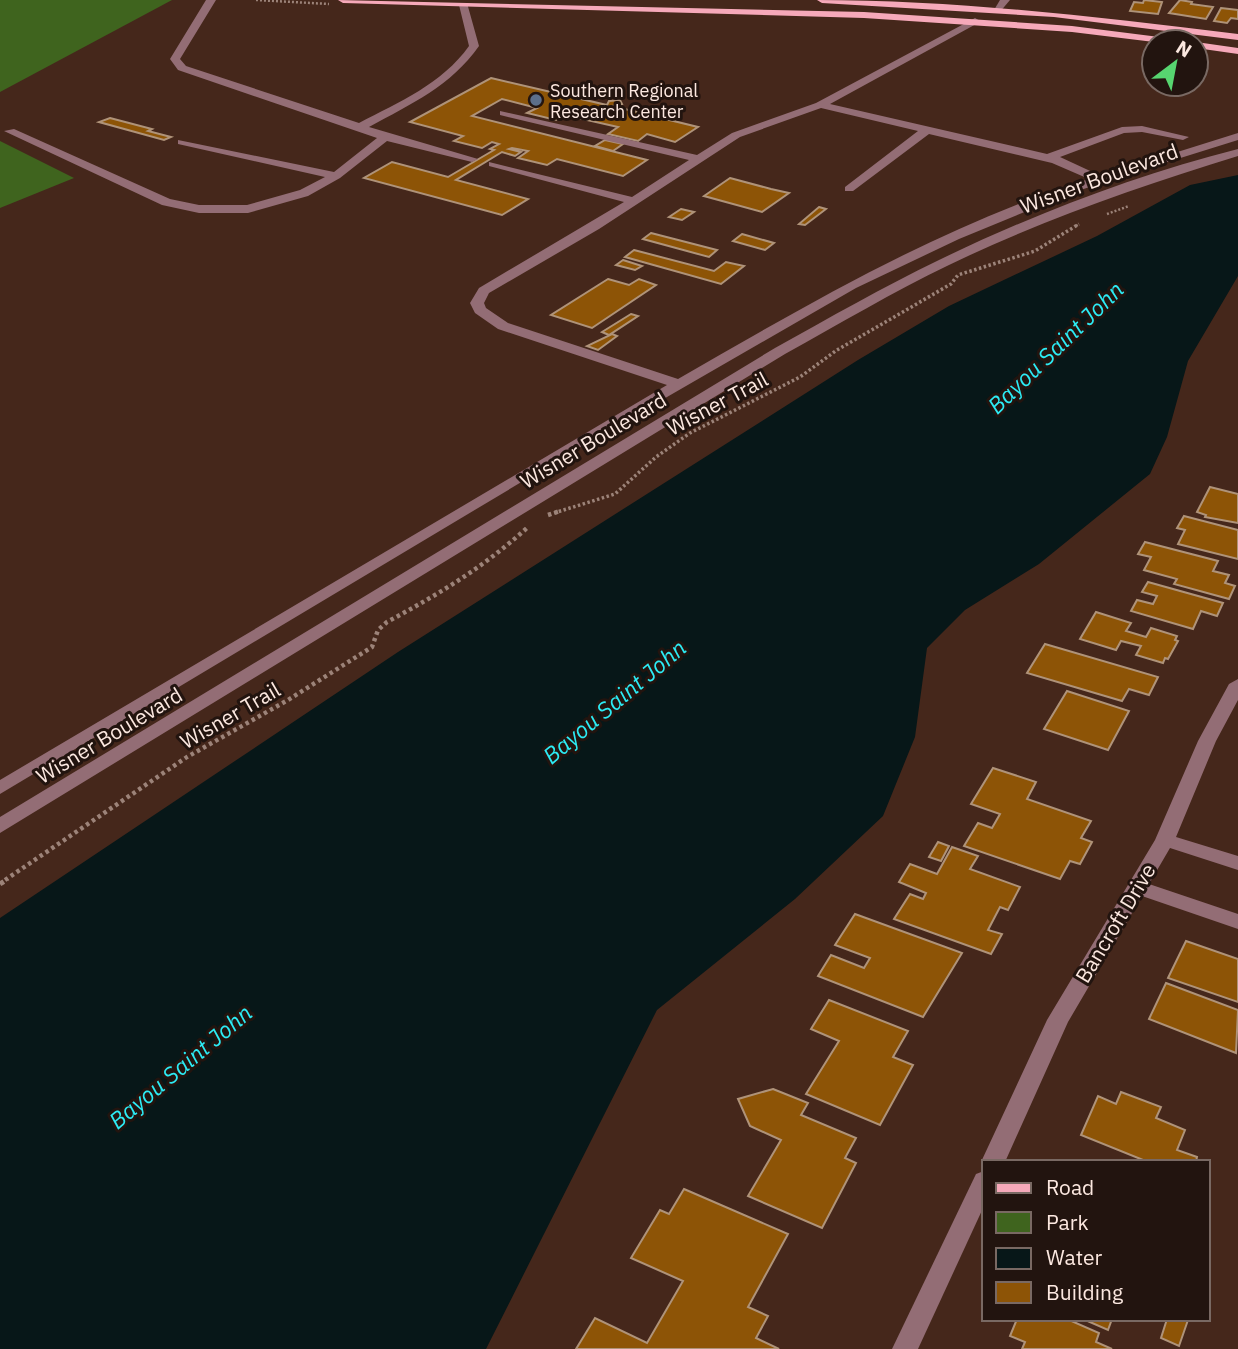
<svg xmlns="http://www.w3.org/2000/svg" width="1238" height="1349" viewBox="0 0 1238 1349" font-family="'IBM Plex Sans',sans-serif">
<rect width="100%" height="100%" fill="#45271b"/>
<!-- green -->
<g fill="#3f641e">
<polygon points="0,0 172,0 0,92"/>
<polygon points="0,141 74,178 0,208"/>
</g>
<!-- water -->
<polygon fill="#071718" points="1238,175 1238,276 1188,361 1167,437 1150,474 1039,564 965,610 927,648 915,737 883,816 795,899 657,1010 486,1349 0,1349 0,918 398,652 858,360 949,306 1097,236 1190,185"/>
<!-- building -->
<g fill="#8d5406" stroke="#af9379" stroke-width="2">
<polygon points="1144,0 1162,2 1158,14 1130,11 1134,2 1143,3"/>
<polygon points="1180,0 1192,2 1191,4 1213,7 1206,19 1169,13"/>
<polygon points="1221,8 1238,10 1238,19 1231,18 1227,23 1214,21"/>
<polygon points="491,78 607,105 609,101 620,100 622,104 612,106 698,127 675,142 647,134 638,141 608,134 618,127 565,115 556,120 527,113 537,108 502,99 472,116 647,160 623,176 557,159 547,165 518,158 528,151 512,148 509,149 521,152 515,156 502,152 456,180 528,199 502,215 364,178 392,162 448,177 494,150 490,149 499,144 492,142 482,148 454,141 463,136 410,122"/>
<polygon points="110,118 152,129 148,131 171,137 164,140 99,122"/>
<polygon points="605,140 623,144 613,151 595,146"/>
<polygon points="730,178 771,189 789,193 762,212 704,196"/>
<polygon points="819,207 826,209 805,225 799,224"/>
<polygon points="681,209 694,212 682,220 669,217"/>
<polygon points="651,233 717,250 709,257 643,239"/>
<polygon points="742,234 774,243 765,250 733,241"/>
<polygon points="634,250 714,271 726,262 744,266 721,284 625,257"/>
<polygon points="623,260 642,266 635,270 616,265"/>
<polygon points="608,279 629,285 639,279 656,285 592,328 551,315"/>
<polygon points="631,314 638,316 609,335 602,332"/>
<polygon points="612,334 617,336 598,350 587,346"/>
<polygon points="1210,487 1238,494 1238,523 1205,517 1206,515 1197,512"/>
<polygon points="1184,516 1238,530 1238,559 1178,544 1185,530 1177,528"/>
<polygon points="1145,542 1218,561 1213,571 1229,575 1225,583 1235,586 1229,599 1174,584 1177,579 1144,570 1151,557 1138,554"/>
<polygon points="1148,582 1223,603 1217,616 1201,611 1193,629 1131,611 1137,600 1153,604 1157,596 1142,592"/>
<polygon points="1096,612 1131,623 1126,631 1146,637 1151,628 1177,636 1175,640 1178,641 1168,659 1165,658 1163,663 1136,655 1141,646 1121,641 1116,650 1080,639"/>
<polygon points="1045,644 1158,677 1149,695 1129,689 1122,701 1027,673"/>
<polygon points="1067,691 1129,711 1108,750 1044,729"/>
<polygon points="993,768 1036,782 1027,799 1091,821 1081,838 1092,842 1080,864 1070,861 1060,879 964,846 978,823 992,828 1000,814 971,804"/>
<polygon points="938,842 949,846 941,861 929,857"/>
<polygon points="952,847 978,856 970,869 1020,887 1008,910 1000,907 988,930 1002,934 991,954 894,919 910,894 923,899 926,893 899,882 910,864 937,874"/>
<polygon points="855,914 962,953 923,1017 818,976 831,955 864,968 870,958 835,945"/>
<polygon points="1186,941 1238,959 1238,1002 1168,978"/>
<polygon points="1166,983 1238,1010 1236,1053 1149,1019"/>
<polygon points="829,1000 908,1031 893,1057 913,1065 880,1125 806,1094 839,1041 811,1029"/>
<polygon points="773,1089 808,1103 801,1115 856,1138 845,1158 856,1163 822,1228 748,1196 781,1140 750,1126 738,1099"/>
<polygon points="1121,1092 1161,1107 1156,1118 1185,1130 1177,1150 1197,1157 1196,1162 1148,1162 1081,1135 1098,1096 1116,1104"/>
<polygon points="684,1189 788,1234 748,1307 768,1316 756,1338 779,1349 576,1349 595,1318 647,1343 683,1281 631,1258 660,1210 669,1214"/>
<polygon points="1017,1319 1067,1319 1099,1333 1096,1342 1112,1349 1022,1349 1025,1342 1010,1336"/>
<polygon points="1083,1319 1112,1319 1108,1330"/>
<polygon points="1167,1319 1188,1320 1179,1346 1161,1338"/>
</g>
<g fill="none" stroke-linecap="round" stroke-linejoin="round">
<!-- path-far3 -->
<g stroke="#9c8379" stroke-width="2.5" stroke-dasharray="2 2" stroke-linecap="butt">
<polyline points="256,0 329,4"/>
<polyline points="1107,214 1129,206"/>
<polyline points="1076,226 1079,224"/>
</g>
<!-- path-far2 -->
<polyline stroke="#9c8379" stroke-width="3.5" stroke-dasharray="2.5 2.5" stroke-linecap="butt" points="554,513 615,494 656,457 690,433 800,377 837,350 951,284 958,275 1035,251 1079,224"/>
<!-- path-far1 -->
<g stroke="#9c8379" stroke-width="4.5" stroke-dasharray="3.5 3.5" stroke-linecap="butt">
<polyline points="548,515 560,511"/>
<path d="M 5,880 L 187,757 L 288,700 L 372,647 L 378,630 L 387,622 C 439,594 484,567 528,527"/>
</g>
<!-- path -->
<polyline stroke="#9c8379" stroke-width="5" stroke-dasharray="4.5 4.5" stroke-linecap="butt" points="0,884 8,879"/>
<!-- minor -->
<g fill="#936d75" fill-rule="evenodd">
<path d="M 206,0 L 216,0 L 180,59 L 186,66 L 359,123 C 399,102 442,84 469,46 L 459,5 L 467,3 L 479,46 C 451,86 411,104 369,127 L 478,159 L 472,162 L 387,141 L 340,178 L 308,196 L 248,213 L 199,213 L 162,205 L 4,131 L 14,129 L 170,199 L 199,205 L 247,205 L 300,190 L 325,177 L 178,144 L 178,140 L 334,172 L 377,138 L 178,70 L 170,59 Z"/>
<polygon points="1000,0 1010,0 999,13 994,10"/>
<path d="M 975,18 L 980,21 L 978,23 L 830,104 L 1047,154 L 1122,127 L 1142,126 L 1189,137 L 1183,140 L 1142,132 L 1124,133 L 1060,157 L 1101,176 L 1238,133 L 1238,140 L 1110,180 L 1109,184 L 1099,184 L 1068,194 L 959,239 L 856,288 L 570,453 L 0,794 L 0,780 L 667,385 L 498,329 L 475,313 L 470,303 L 479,288 L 624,202 L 489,166 L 489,162 L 632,197 L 689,160 L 500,115 L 500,111 L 697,155 L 732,133 L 816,103 ZM 821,108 L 918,131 L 845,187 L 845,191 L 853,191 L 929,134 L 1052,163 L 1089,179 C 943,225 810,303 678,379 L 508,323 L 486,308 L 484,303 L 489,293 L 599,229 L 740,137 Z"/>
<path d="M 1238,149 L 1238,156 C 1140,186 1042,220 949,265 C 893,292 839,324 785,354 L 0,833 L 0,817 L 775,348 C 829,318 883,287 939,260 C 1034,214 1136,175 1238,149 Z"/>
<polygon points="1238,679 1238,700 1216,741 1176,837 1238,856 1238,870 1170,848 1149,884 1238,914 1238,929 1142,896 1068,1022 1005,1162 984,1162 984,1168 981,1162 1047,1020 1155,840 1198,741 1229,684"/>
<polygon points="984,1171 984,1206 918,1349 892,1349 976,1174"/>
</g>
<!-- major -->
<g fill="#f6a9ba" fill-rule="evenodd">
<polygon points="338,0 864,12 1072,26 1175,39 1180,42 1154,42 1072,32 864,18 343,3"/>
<path d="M 817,0 C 958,0 1098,17 1238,34 L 1238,40 L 1054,17 L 822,3 Z"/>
<polygon points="1196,42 1238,48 1238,54 1196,48"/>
</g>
</g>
<!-- markers -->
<circle fill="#5c6f8a" stroke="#22140f" stroke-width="2.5" cx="536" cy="100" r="7"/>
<g text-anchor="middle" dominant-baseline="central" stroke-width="6" stroke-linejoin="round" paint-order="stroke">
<!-- far-poi labels -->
<g font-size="18" fill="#fce8e0" stroke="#22140f" text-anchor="start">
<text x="550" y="90">Southern Regional<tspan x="550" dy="21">Research Center</tspan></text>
</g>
<!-- street labels -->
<g font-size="21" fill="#fce8e0" stroke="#22140f">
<text transform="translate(1099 178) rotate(-20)">Wisner Boulevard</text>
<text transform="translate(717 403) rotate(-28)">Wisner Trail</text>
<text transform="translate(593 440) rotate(-31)">Wisner Boulevard</text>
<text transform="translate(230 715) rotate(-30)">Wisner Trail</text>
<text transform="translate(109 735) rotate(-31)">Wisner Boulevard</text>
<text transform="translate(1115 923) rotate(-59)">Bancroft Drive</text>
</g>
<!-- water labels -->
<g font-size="23" font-style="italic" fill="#2cebf4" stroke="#22140f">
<text transform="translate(1055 347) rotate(-44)">Bayou Saint John</text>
<text transform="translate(614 701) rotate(-40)">Bayou Saint John</text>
<text transform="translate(180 1066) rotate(-40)">Bayou Saint John</text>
</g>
</g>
<!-- legend -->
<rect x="982" y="1160" width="228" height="161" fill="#22140f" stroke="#796963" stroke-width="2"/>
<rect x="996" y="1183" width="35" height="10" fill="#f6a9ba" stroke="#796963" stroke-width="2"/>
<text x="1046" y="1195" font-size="21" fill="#fce8e0">Road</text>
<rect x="996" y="1212" width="35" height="21" fill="#3f641e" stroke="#796963" stroke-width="2"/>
<text x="1046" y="1230" font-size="21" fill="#fce8e0">Park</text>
<rect x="996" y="1248" width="35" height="21" fill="#071718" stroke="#796963" stroke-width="2"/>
<text x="1046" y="1265" font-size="21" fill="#fce8e0">Water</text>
<rect x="996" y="1282" width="35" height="21" fill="#8d5406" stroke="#796963" stroke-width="2"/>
<text x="1046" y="1300" font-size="21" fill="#fce8e0">Building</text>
<!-- north arrow -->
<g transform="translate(1175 63) rotate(32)"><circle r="33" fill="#22140f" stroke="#796963" stroke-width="2"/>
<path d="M0-5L12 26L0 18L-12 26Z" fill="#57d570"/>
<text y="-10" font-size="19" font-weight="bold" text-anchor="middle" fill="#fce8e0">N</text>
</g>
</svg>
